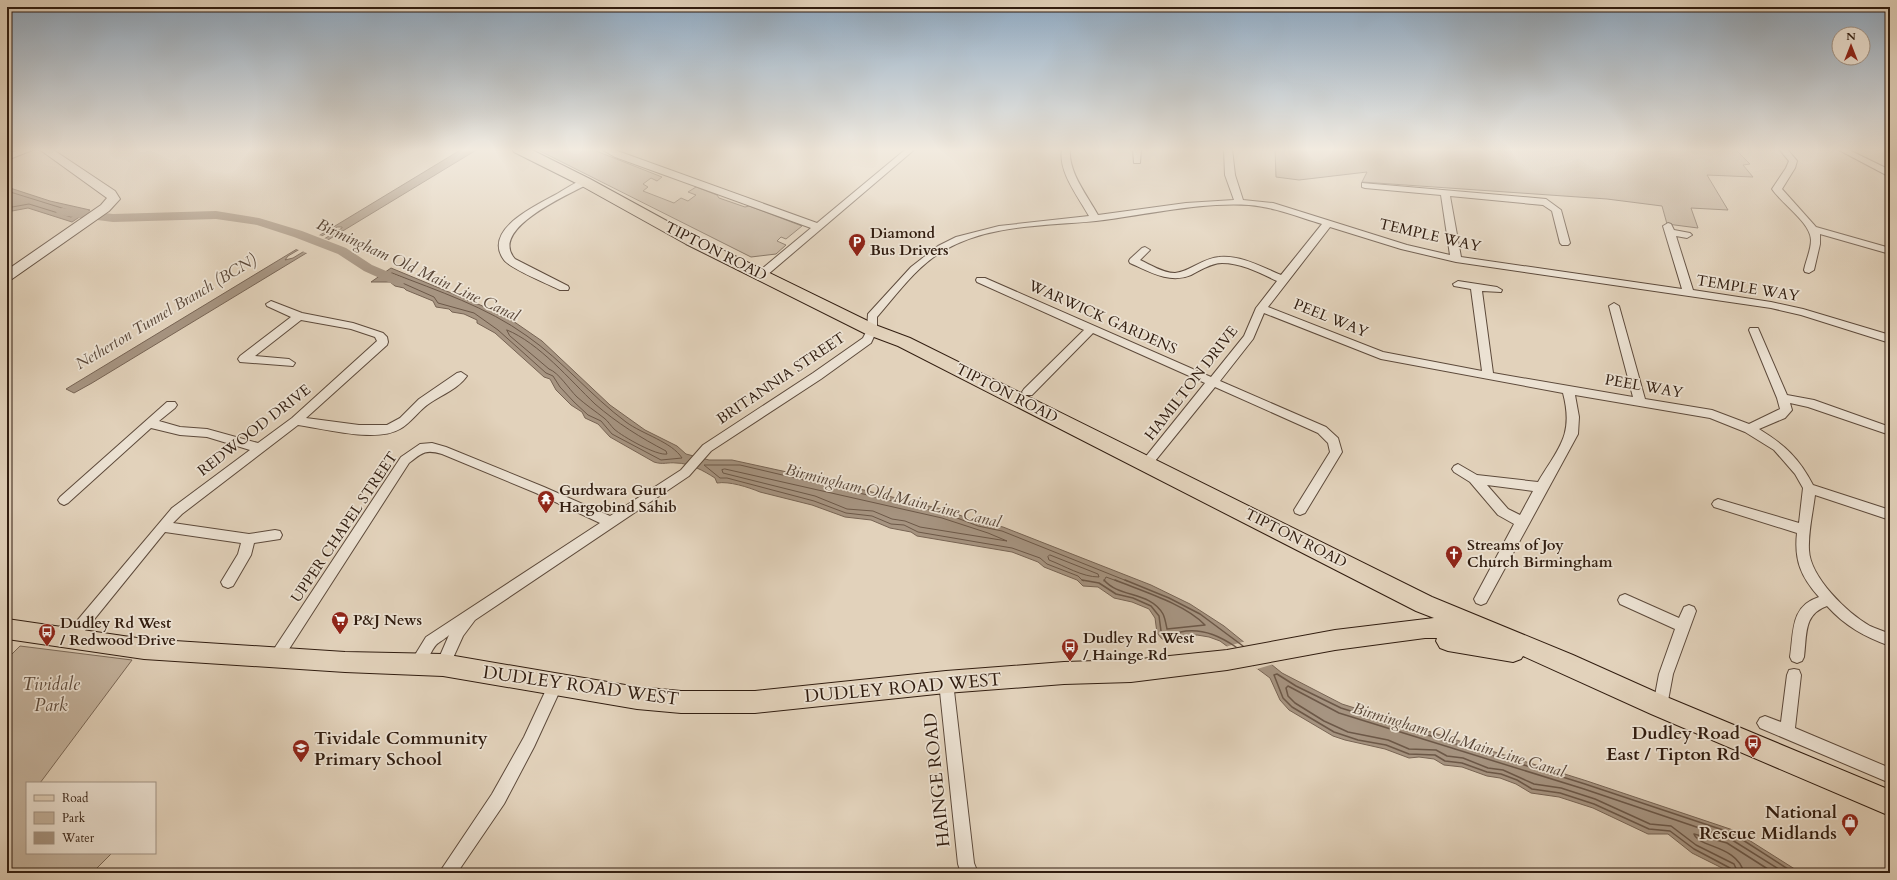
<svg xmlns="http://www.w3.org/2000/svg" width="1897" height="880" viewBox="0 0 1897 880" font-family="Cardo,serif">
<rect width="100%" height="100%" fill="#e2d2bb"/>
<filter id="stains"><feTurbulence type="fractalNoise" baseFrequency=".005" numOctaves="4"/><feColorMatrix values="0 0 0 0 .2 0 0 0 0 .09 0 0 0 0 .02 0 0 0 .5 -.17"/></filter>
<radialGradient id="worn" r=".72"><stop offset=".6" stop-color="#630" stop-opacity="0"/><stop offset="1" stop-color="#630" stop-opacity=".3"/></radialGradient>
<!-- green -->
<g fill="#c4b39e" stroke="#7a6857">
<polygon points="536,149 591,149 662,177 657,181 651,178 643,184 648,187 643,191 674,203 681,198 688,201 696,195 688,192 696,187 717,195 719,198 745,207 749,206 802,226 786,239 781,237 777,241 786,245 776,254 751,257"/>
<polygon points="1275,149 1735,149 1750,164 1743,165 1753,177 1707,175 1728,210 1691,208 1698,228 1667,224 1662,206 1607,199 1362,182 1367,172 1299,180 1276,177"/>
<polygon points="20,646 132,660 40,783 27,783 27,853 112,853 92,873 7,873 7,659"/>
</g>
<!-- water -->
<g fill="#a69481" stroke="#776454" fill-rule="evenodd">
<path d="M 462,149 L 478,149 L 92,383 L 74,393 L 66,389 ZM 337,227 L 342,227 L 342,228 L 293,258 L 285,260 L 288,256 Z"/>
<polygon points="7,187 50,201 90,210 72,222 28,208 12,211 7,210"/>
<path d="M 391,268 L 485,307 L 513,321 L 542,341 L 610,405 L 645,430 L 677,446 L 686,454 L 709,460 L 732,460 L 819,479 L 945,510 L 979,522 L 1003,527 L 1151,585 L 1190,604 L 1224,626 L 1282,673 L 1342,704 L 1587,781 L 1733,830 L 1801,873 L 1732,873 L 1692,853 L 1668,834 L 1648,834 L 1593,808 L 1559,797 L 1531,793 L 1516,784 L 1500,778 L 1487,776 L 1462,767 L 1444,765 L 1434,759 L 1419,757 L 1409,758 L 1385,749 L 1345,740 L 1333,736 L 1289,710 L 1280,700 L 1270,678 L 1220,641 L 1209,637 L 1197,635 L 1162,639 L 1157,633 L 1155,618 L 1149,609 L 1132,602 L 1114,598 L 1098,587 L 1083,586 L 1077,580 L 1044,567 L 1038,562 L 1012,552 L 917,536 L 911,532 L 890,528 L 871,520 L 845,517 L 812,505 L 760,492 C 748,487 729,481 717,483 L 715,478 C 704,471 690,463 676,463 C 668,462 663,465 654,462 L 610,437 L 598,424 L 585,418 L 582,412 L 571,405 L 556,390 L 550,379 L 544,377 L 495,333 L 477,323 L 477,320 L 464,314 L 452,312 L 449,309 L 436,307 L 433,301 L 406,290 L 404,288 L 395,286 L 390,282 L 371,282 Z"/>
</g>
<!-- pier -->
<g fill="#e2d2bb">
<polygon points="316,234 324,237 301,251 294,248"/>
<polygon points="324,238 331,241 309,254 302,251"/>
<polygon points="1246,641 1274,664 1257,669 1225,647"/>
</g>
<g fill="none" stroke-linecap="round" stroke-linejoin="round">
<!-- shore-far1 -->
<g stroke="#6c5848" stroke-width="1">
<polyline points="7,191 78,213 71,217 29,204 12,207 7,206"/>
<path d="M 392,273 C 438,291 487,307 527,336 C 563,361 591,396 626,422 C 642,434 672,442 682,458 L 661,460 L 612,434 L 601,421 L 588,415 L 574,402 L 560,387 L 553,376 L 546,373 L 498,330 L 474,313 L 438,303 L 434,297 L 389,277 Z"/>
<path d="M 507,330 C 539,343 570,380 595,404 C 617,423 641,438 666,451 L 667,454 C 657,456 623,437 614,429 C 611,426 608,421 604,418 C 595,411 586,405 577,397 C 568,388 559,373 549,369 L 510,336 Z"/>
<polygon points="725,469 942,518 988,533 1007,541 920,527 905,521 892,519 873,511 847,509 815,496 723,473 722,470"/>
<path d="M 1050,555 L 1098,574 L 1099,577 C 1082,577 1065,566 1049,560 L 1048,557 Z"/>
<polyline points="1083,581 1078,576 1047,564 1040,558 1012,548 918,532 904,525 891,524 872,516 846,513 814,501 727,478 720,478 704,465 740,465 944,513 978,526 1002,531 1127,581"/>
<polyline points="1104,581 1106,577 1117,581"/>
</g>
<!-- shore -->
<g stroke="#6c5848" stroke-width="1.5">
<path d="M 1082,580 L 1099,583 L 1116,594 L 1133,598 L 1151,606 L 1159,616 L 1161,631 L 1164,635 C 1171,635 1178,632 1186,631 C 1205,629 1221,637 1236,647"/>
<path d="M 1104,580 C 1119,598 1150,591 1163,614 C 1165,618 1166,624 1167,629 L 1205,625 C 1185,604 1142,591 1115,580"/>
<polyline points="1125,580 1169,598 1200,614 1243,646"/>
<polyline points="1733,873 1730,868 1694,849 1670,831 1649,829 1594,804 1560,793 1532,789 1517,780 1501,774 1487,772 1462,763 1445,761 1435,755 1409,754 1386,745 1358,740 1334,732 1292,707 1283,698 1274,675 1277,674 1296,686 1341,708 1585,784 1732,833 1794,873"/>
<polyline points="1738,873 1734,864 1696,845 1671,826 1650,824 1595,799 1561,788 1534,784 1503,770 1488,768 1463,758 1447,756 1436,750 1409,749 1388,740 1348,732 1324,721 1295,703 1288,696 1286,688 1288,686 1339,713 1584,789 1729,838 1785,873"/>
<path d="M 1744,873 C 1737,845 1699,848 1694,834 L 1727,843 L 1774,873"/>
</g>
<!-- canal -->
<polygon fill="#a69481" fill-rule="evenodd" points="62,208 113,214 216,211 259,218 302,231 346,248 372,265 405,279 406,282 400,286 395,285 364,271 338,254 294,237 257,225 216,219 113,222 58,215 56,212"/>
<defs>
<g id="minor">
<polygon points="23,149 35,149 7,160 7,154"/>
<polygon points="601,149 612,149 817,223 906,149 915,149 766,276 758,276 757,274 758,272 811,228 615,157"/>
<path d="M 1062,149 L 1070,149 C 1068,172 1087,195 1098,215 L 1186,203 L 1234,200 L 1225,175 L 1224,149 L 1232,149 L 1235,175 L 1243,200 L 1273,203 L 1407,245 L 1450,255 L 1441,195 L 1365,188 L 1362,187 L 1362,183 L 1546,199 L 1561,210 L 1570,243 L 1568,245 L 1562,245 L 1560,243 L 1552,211 L 1543,205 L 1450,196 L 1461,257 L 1682,289 L 1663,226 L 1668,223 L 1671,224 L 1674,230 L 1690,233 L 1692,235 L 1687,238 L 1676,236 L 1693,290 L 1771,302 L 1803,309 L 1890,335 L 1890,343 L 1801,315 L 1771,308 L 1456,262 L 1401,249 L 1330,227 L 1268,307 L 1383,352 L 1482,371 L 1471,289 L 1454,286 L 1453,284 L 1458,281 L 1497,287 L 1502,290 L 1501,292 L 1482,291 L 1493,373 L 1633,397 L 1609,306 L 1614,303 L 1619,306 L 1645,399 L 1712,410 L 1749,424 L 1780,409 L 1777,398 L 1749,330 L 1750,328 L 1758,328 L 1787,395 L 1814,400 L 1890,427 L 1890,435 L 1808,407 L 1790,403 L 1792,410 L 1785,418 L 1759,429 C 1785,445 1799,458 1813,485 L 1890,510 L 1890,520 L 1815,495 C 1813,512 1808,532 1809,550 C 1810,577 1847,613 1870,626 C 1876,629 1884,631 1890,634 L 1890,646 C 1865,637 1845,626 1827,606 C 1803,614 1807,636 1804,657 L 1802,661 L 1797,663 L 1792,661 L 1790,657 C 1794,632 1790,606 1819,597 C 1801,577 1794,560 1797,533 L 1714,507 L 1712,504 L 1714,501 L 1718,499 L 1799,523 L 1803,488 L 1795,474 L 1774,450 L 1745,432 L 1710,418 L 1575,395 L 1579,417 L 1578,434 L 1486,603 L 1481,605 L 1476,603 L 1474,599 L 1514,524 L 1498,515 L 1470,482 L 1454,472 L 1452,469 L 1454,466 L 1458,464 L 1477,475 L 1538,482 C 1559,447 1574,435 1563,393 L 1381,359 L 1264,313 L 1253,339 L 1220,381 L 1326,427 L 1338,438 L 1342,452 L 1305,513 L 1300,515 L 1295,513 L 1294,510 L 1330,452 L 1328,443 L 1318,433 L 1215,387 L 1151,466 L 1143,466 L 1141,463 L 1143,460 L 1205,383 L 1093,333 L 1032,395 L 1024,395 L 1022,392 L 1024,389 L 1084,330 L 977,282 L 976,280 L 977,278 L 985,278 L 1211,377 L 1244,336 L 1256,308 L 1277,281 C 1260,273 1242,263 1222,263 C 1211,263 1201,270 1191,275 C 1170,284 1150,272 1130,263 L 1129,261 L 1130,259 L 1142,248 L 1145,247 L 1150,250 L 1140,260 C 1151,265 1163,273 1175,273 C 1189,272 1203,258 1219,257 C 1241,255 1262,267 1281,275 L 1322,224 C 1298,217 1274,207 1249,205 C 1198,202 1147,215 1096,221 C 1046,226 988,224 943,251 C 917,266 897,294 877,317 L 877,330 L 871,343 L 821,379 L 711,451 L 689,476 L 475,620 L 463,636 L 448,669 L 443,671 L 438,669 L 436,665 L 449,635 C 445,639 439,642 436,645 C 428,654 426,673 412,667 L 410,663 L 426,637 L 600,523 L 536,493 L 442,454 C 425,449 422,453 409,463 L 282,660 L 277,662 L 272,660 L 270,656 L 272,652 L 401,457 L 420,444 L 432,443 L 446,447 L 544,487 L 610,516 L 681,470 L 703,445 L 813,373 L 863,338 L 867,330 L 868,314 L 911,267 L 938,246 L 956,237 L 999,226 L 1089,216 C 1078,196 1058,172 1062,149 ZM 1487,485 L 1533,491 L 1520,515 L 1508,509 Z"/>
<polygon points="1133,149 1141,149 1140,163 1134,163"/>
<path d="M 1779,149 L 1787,149 L 1797,161 L 1795,168 L 1782,189 L 1816,227 L 1890,248 L 1890,254 L 1820,234 L 1820,244 L 1814,270 L 1809,273 L 1805,272 L 1804,270 C 1806,260 1811,250 1811,240 C 1811,223 1782,204 1772,189 L 1786,168 L 1789,161 Z"/>
<polygon points="1837,149 1847,149 1890,170 1890,177"/>
<path d="M 585,179 L 590,182 L 588,184 C 568,195 488,229 515,259 L 568,286 L 569,288 L 568,290 L 560,290 C 548,284 511,269 504,260 C 482,230 535,206 555,195 C 564,190 575,182 585,179 Z"/>
<path d="M 271,301 L 302,313 L 353,323 L 383,333 L 387,337 L 388,342 L 387,345 L 306,418 L 359,425 L 387,425 L 400,418 L 419,399 L 457,373 L 461,372 L 467,376 C 459,388 442,395 430,403 C 419,410 412,422 400,429 C 376,443 326,429 298,425 L 182,514 L 173,523 L 249,534 L 275,530 L 280,531 L 282,535 L 280,539 L 254,543 L 251,555 L 233,586 L 228,588 L 223,586 L 221,582 L 238,554 L 241,543 L 165,532 L 75,643 L 70,645 L 65,643 L 63,639 L 65,635 L 172,508 L 250,450 L 207,437 L 180,435 L 151,428 L 68,503 L 64,505 L 60,503 L 58,500 L 60,497 L 167,402 L 175,402 L 177,405 L 175,408 L 159,421 L 180,427 L 207,429 L 258,443 L 292,418 L 377,341 L 375,337 L 351,329 L 301,320 L 255,356 L 289,359 L 295,363 L 293,366 L 240,362 L 238,359 L 240,356 L 291,317 L 267,306 L 266,304 Z"/>
<polygon points="1625,594 1679,618 1684,607 1689,605 1694,607 1696,611 1673,674 1667,706 1665,711 1660,713 1655,711 1653,706 1659,674 1675,629 1620,604 1618,600 1620,596"/>
<polygon points="1794,669 1799,670 1801,675 1795,728 1890,768 1890,783 1760,728 1757,723 1760,718 1765,716 1781,722 1787,675 1789,670"/>
<polygon points="946,676 951,677 953,682 974,863 978,873 961,873 958,864 939,682 941,677"/>
<polygon points="556,677 561,679 563,684 534,747 504,804 457,873 439,873 492,794 524,737 551,679"/>
</g>
<polygon id="tertiary" points="39,149 52,149 115,191 120,199 109,211 12,279 7,280 7,270 101,205 107,198"/>
<polygon id="primary" points="512,149 530,149 590,179 698,238 878,326 910,338 1432,597 1573,655 1669,698 1890,790 1890,816 1651,714 1523,656 1521,659 1513,662 1448,651 1440,648 1436,641 1437,638 1425,638 1335,650 1227,670 1131,682 1064,684 946,693 755,713 681,713 637,709 443,676 345,672 144,659 7,639 7,619 144,639 345,652 443,654 637,687 681,691 755,691 946,671 1064,662 1131,660 1227,650 1335,630 1434,618 1416,611 898,346 866,334 686,244 580,185 514,152"/>
</defs>
<!-- minor casing -->
<use href="#minor" stroke="#5d4a3b" stroke-width="2"/>
<!-- tertiary casing -->
<use href="#tertiary" stroke="#5d4a3b" stroke-width="2"/>
<!-- primary casing -->
<use href="#primary" stroke="#311d10" stroke-width="2"/>
<!-- minor -->
<use href="#minor" fill="#ece2d3" fill-rule="evenodd"/>
<!-- tertiary -->
<use href="#tertiary" fill="#ece2d3" fill-rule="evenodd"/>
<!-- primary -->
<use href="#primary" fill="#e2d2bb" fill-rule="evenodd"/>
</g>
<!-- sky -->
<linearGradient id="sky" x2="0" y2="1"><stop stop-color="#8da7bf"/><stop offset="0.55" stop-color="#f2ebe0"/><stop offset="1" stop-color="#f2ebe0" stop-opacity="0"/></linearGradient>
<rect width="1897" height="272" fill="url(#sky)"/>
<!-- icons -->
<defs>
<symbol id="parking-pin" viewBox="-11 -11 22 30"><path d="M0 17L-7.5 6A9.5 9.5 0 1 1 7.5 6Z" fill="#8f2418" stroke="#ece2d3"/><path d="M-3.5-5.5H1a3.5 3.5 0 0 1 0 7H-1V5.5H-3.5ZM-1-3.4V-.6H.8a1.4 1.4 0 0 0 0-2.8Z" fill="#fff"/></symbol>
<symbol id="temple-pin" viewBox="-11 -11 22 30"><path d="M0 17L-7.5 6A9.5 9.5 0 1 1 7.5 6Z" fill="#8f2418" stroke="#ece2d3"/><path d="M0-6L5-2H3V0L6.5 2.5H4V6H1.5V3h-3V6H-4V2.5H-6.5L-3 0V-2H-5Z" fill="#fff"/></symbol>
<symbol id="church-pin" viewBox="-11 -11 22 30"><path d="M0 17L-7.5 6A9.5 9.5 0 1 1 7.5 6Z" fill="#8f2418" stroke="#ece2d3"/><path d="M-1.2-6h2.4v3.5h3.3v2.4h-3.3V6h-2.4V-.1h-3.3v-2.4h3.3Z" fill="#fff"/></symbol>
<symbol id="supermarket-pin" viewBox="-11 -11 22 30"><path d="M0 17L-7.5 6A9.5 9.5 0 1 1 7.5 6Z" fill="#8f2418" stroke="#ece2d3"/><path d="M-6-5.5h2.5l.6 2H6L4.5 2H-2.5L-4.4-4H-6ZM-1.5 3.2a1.3 1.3 0 1 0 .1 0ZM3 3.2a1.3 1.3 0 1 0 .1 0Z" fill="#fff"/></symbol>
<symbol id="bus-pin" viewBox="-11 -11 22 30"><path d="M0 17L-7.5 6A9.5 9.5 0 1 1 7.5 6Z" fill="#8f2418" stroke="#ece2d3"/><path d="M-5-6H5V4H4V6H2V4H-2V6H-4V4H-5ZM-3.5-4V0h7V-4ZM-3.5 1.2v1.5H-2V1.2ZM2 1.2v1.5H3.5V1.2Z" fill="#fff"/></symbol>
<symbol id="school-pin" viewBox="-11 -11 22 30"><path d="M0 17L-7.5 6A9.5 9.5 0 1 1 7.5 6Z" fill="#8f2418" stroke="#ece2d3"/><path d="M0-5L7-2L0 1L-7-2ZM-4 1L0 2.5L4 1V4Q0 6-4 4Z" fill="#fff"/></symbol>
<symbol id="shop-pin" viewBox="-11 -11 22 30"><path d="M0 17L-7.5 6A9.5 9.5 0 1 1 7.5 6Z" fill="#8f2418" stroke="#ece2d3"/><path d="M-5-2.5h2.3a2.7 3.5 0 0 1 5.4 0H5L5.5 6h-11ZM-1.5-2.5h3a1.5 2.3 0 0 0-3 0Z" fill="#fff"/></symbol>
</defs>
<g fill-rule="evenodd">
<use href="#parking-pin" x="847" y="232" width="20" height="27"/>
<use href="#temple-pin" x="536" y="489" width="20" height="27"/>
<use href="#church-pin" x="1444" y="544" width="20" height="27"/>
<use href="#supermarket-pin" x="330" y="610" width="20" height="27"/>
<use href="#bus-pin" x="37" y="622" width="20" height="27"/>
<use href="#bus-pin" x="1060" y="637" width="20" height="27"/>
<use href="#bus-pin" x="1743" y="733" width="20" height="27"/>
<use href="#school-pin" x="291" y="738" width="20" height="27"/>
<use href="#shop-pin" x="1840" y="812" width="20" height="27"/>
</g>
<g text-anchor="middle" dominant-baseline="central" stroke-width="3.5" stroke-linejoin="round" paint-order="stroke">
<!-- poi labels -->
<g font-size="15" font-weight="bold" fill="#311d10" stroke="#ece2d3" text-anchor="start">
<text x="870" y="233">Diamond<tspan x="870" dy="17">Bus Drivers</tspan></text>
<text x="559" y="490">Gurdwara Guru<tspan x="559" dy="17">Hargobind Sahib</tspan></text>
<text x="1467" y="545">Streams of Joy<tspan x="1467" dy="17">Church Birmingham</tspan></text>
<text x="353" y="620">P&amp;J News</text>
<text x="60" y="623">Dudley Rd West<tspan x="60" dy="17">/ Redwood Drive</tspan></text>
<text x="1083" y="638">Dudley Rd West<tspan x="1083" dy="17">/ Hainge Rd</tspan></text>
</g>
<!-- street labels -->
<g font-size="15" fill="#311d10" stroke="#ece2d3">
<text transform="translate(1430 235) rotate(13)">TEMPLE WAY</text>
<text transform="translate(716 251) rotate(27)">TIPTON ROAD</text>
<text transform="translate(1748 288) rotate(9)">TEMPLE WAY</text>
<text transform="translate(1103 317) rotate(24)">WARWICK GARDENS</text>
<text transform="translate(1331 318) rotate(22)">PEEL WAY</text>
<text transform="translate(781 378) rotate(-34)">BRITANNIA STREET</text>
<text transform="translate(1191 383) rotate(-52)">HAMILTON DRIVE</text>
<text transform="translate(1644 386) rotate(10)">PEEL WAY</text>
<text transform="translate(1007 393) rotate(27)">TIPTON ROAD</text>
<text transform="translate(254 430) rotate(-38)">REDWOOD DRIVE</text>
<text transform="translate(344 527) rotate(-56)">UPPER CHAPEL STREET</text>
<text transform="translate(1296 538) rotate(27)">TIPTON ROAD</text>
</g>
<!-- water labels -->
<g font-size="16" font-style="italic" fill="#5a4738" stroke="#ece2d3">
<text transform="translate(418 270) rotate(25)">Birmingham Old Main Line Canal</text>
<text transform="translate(166 312) rotate(-31)">Netherton Tunnel Branch (BCN)</text>
<text transform="translate(893 496) rotate(14)">Birmingham Old Main Line Canal</text>
<text transform="translate(1459 740) rotate(17)">Birmingham Old Main Line Canal</text>
</g>
<!-- near-park labels -->
<g font-size="18" font-style="italic" fill="#5d4a3b" stroke="#ece2d3">
<text x="51" y="684">Tividale<tspan x="51" dy="21">Park</tspan></text>
</g>
<!-- near-street labels -->
<g font-size="18" fill="#311d10" stroke="#ece2d3">
<text transform="translate(581 686) rotate(8)">DUDLEY ROAD WEST</text>
<text transform="translate(903 688) rotate(-5)">DUDLEY ROAD WEST</text>
<text transform="translate(937 780) rotate(-96)">HAINGE ROAD</text>
</g>
<!-- near-poi labels -->
<g font-size="18" font-weight="bold" fill="#311d10" stroke="#ece2d3" text-anchor="end">
<text x="1740" y="733">Dudley Road<tspan x="1740" dy="21">East / Tipton Rd</tspan></text>
<text x="314" y="738" text-anchor="start">Tividale Community<tspan x="314" dy="21">Primary School</tspan></text>
<text x="1837" y="812">National<tspan x="1837" dy="21">Rescue Midlands</tspan></text>
</g>
</g>
<!-- margin -->
<rect width="1897" height="880" fill="none" stroke="#e2d2bb" stroke-width="24"/>
<rect x="8" y="8" width="1881" height="864" fill="none" stroke="#311d10" stroke-width="2"/>
<rect x="12" y="12" width="1873" height="856" fill="none" stroke="#311d10"/>
<!-- legend -->
<rect x="26" y="782" width="130" height="72" fill="#ece2d3" stroke="#a19385"/>
<rect x="34" y="795" width="20" height="6" fill="#e2d2bb" stroke="#a19385"/>
<text x="62" y="802" font-size="12" fill="#311d10">Road</text>
<rect x="34" y="812" width="20" height="12" fill="#c4b39e" stroke="#a19385"/>
<text x="62" y="822" font-size="12" fill="#311d10">Park</text>
<rect x="34" y="832" width="20" height="12" fill="#a69481" stroke="#a19385"/>
<text x="62" y="842" font-size="12" fill="#311d10">Water</text>
<!-- north arrow -->
<g transform="translate(1851 46)"><circle r="19" fill="#ece2d3" stroke="#a19385"/>
<path d="M0-3L7 15L0 10L-7 15Z" fill="#8f2418"/>
<text y="-6" font-size="11" font-weight="bold" text-anchor="middle" fill="#311d10">N</text>
</g>
<rect width="100%" height="100%" filter="url(#stains)"/>
<rect width="100%" height="100%" fill="url(#worn)"/>
</svg>
